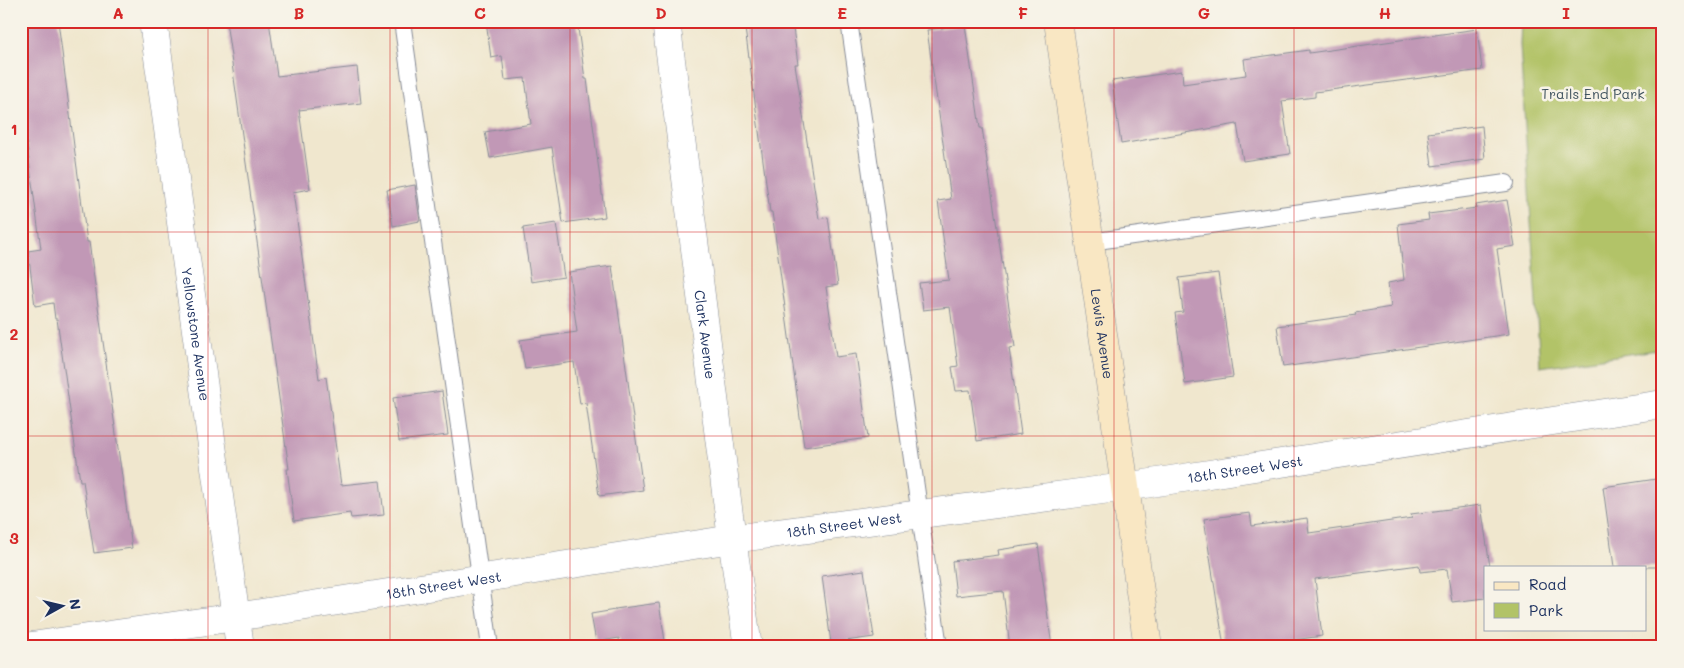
<svg xmlns="http://www.w3.org/2000/svg" width="1684" height="668" viewBox="0 0 1684 668" font-family="Mali,sans-serif">
<rect width="100%" height="100%" fill="#f7f3e8"/>
<filter id="ink" filterUnits="userSpaceOnUse"><feTurbulence type="fractalNoise" baseFrequency=".02" numOctaves="2"/><feDisplacementMap in="SourceGraphic" scale="10" xChannelSelector="R" yChannelSelector="G"/><feConvolveMatrix kernelMatrix="1 2 1 2 8 2 1 2 1" color-interpolation-filters="sRGB"/></filter>
<filter id="wash" filterUnits="userSpaceOnUse"><feTurbulence type="fractalNoise" baseFrequency=".0096" numOctaves="4" result="noise"/><feDisplacementMap in="SourceGraphic" scale="20" xChannelSelector="R" yChannelSelector="G"/><feGaussianBlur stdDeviation="1.12" result="paint"/><feColorMatrix in="noise" values="0 0 0 0 0 0 0 0 0 0 0 0 0 0 0 0 0 1.4 0 .05"/><feComposite in="paint" operator="in"/></filter>
<g filter="url(#wash)">
<rect width="100%" height="100%" fill="#f0e7ce"/>
<!-- green -->
<polygon fill="#b2c367" stroke="#667962" points="1521,21 1663,21 1663,349 1540,367 1520,45"/>
<g id="blocks">
<!-- building -->
<g fill="#c198b6">
<polygon points="21,21 58,21 74,146 87,242 89,242 132,548 94,553 83,481 80,481 57,319 55,319 53,303 35,306 28,251 41,249 21,101"/>
<polygon points="226,21 269,21 277,76 357,67 361,103 299,110 310,189 293,192 319,379 326,377 341,485 380,481 384,515 351,518 350,513 294,521 287,469 289,469"/>
<polygon points="486,21 577,21 585,79 587,79 605,217 563,223 552,147 490,158 485,132 531,124 525,78 505,80 502,56 491,58"/>
<polygon points="744,21 792,21 798,64 795,64 819,219 828,217 838,285 826,287 836,357 856,354 868,438 804,447 772,212 770,212"/>
<polygon points="965,25 980,128 982,128 1015,347 1009,348 1021,434 977,441 970,390 956,391 952,367 958,366 950,307 923,310 919,283 949,280 938,201 951,199 927,30"/>
<polygon points="1477,29 1482,70 1315,92 1315,97 1282,101 1290,154 1243,161 1237,124 1121,144 1112,81 1182,71 1183,84 1246,75 1244,59 1309,50 1309,53"/>
<polygon points="1482,126 1485,159 1432,166 1428,133"/>
<polygon points="415,185 420,221 393,226 387,190"/>
<polygon points="1507,200 1515,246 1497,249 1509,334 1283,367 1277,326 1356,315 1355,313 1391,307 1388,283 1404,280 1398,224 1429,220 1428,214 1477,208 1476,205"/>
<polygon points="556,223 564,277 531,282 523,228"/>
<polygon points="612,266 643,490 599,496 586,403 580,404 574,362 525,369 520,340 577,332 569,272"/>
<polygon points="1218,273 1233,377 1185,384 1175,313 1183,312 1179,278"/>
<polygon points="442,391 448,435 399,441 393,398"/>
<polygon points="1663,478 1663,567 1614,567 1603,487"/>
<polygon points="1481,505 1490,567 1485,567 1485,598 1452,602 1447,569 1420,572 1419,565 1315,579 1322,636 1279,642 1280,647 1224,647 1204,519 1250,513 1252,526 1307,518 1309,533 1412,518 1411,514"/>
<polygon points="1038,544 1052,647 1010,647 1003,591 956,596 952,561 999,555 998,550"/>
<polygon points="864,570 874,637 831,643 822,576"/>
<polygon points="659,603 666,647 620,647 619,638 596,642 591,614 615,610 615,609"/>
</g>
</g>
</g>
<g filter="url(#ink)">
<use href="#blocks" fill-opacity="0" stroke="#868b96" stroke-width="1"/>
<g fill="none" stroke-linecap="round" stroke-linejoin="round">
<defs>
<g id="lane">
<polyline points="402,21 490,647"/>
<polyline points="849,21 939,647"/>
<polyline points="1090,242 1506,183"/>
</g>
<g id="street">
<path id="s1" d="M 153,21 L 240,647"/>
<path id="s2" d="M 666,21 L 732,539 L 748,647"/>
<path id="s3" d="M 24,647 L 236,617 L 732,539 L 1125,487 L 1663,404"/>
</g>
<g id="secondary">
<path id="s4" d="M 1058,21 L 1148,647"/>
</g>
</defs>
<!-- lane casing -->
<use href="#lane" stroke="#868b96" stroke-width="18"/>
<!-- street casing -->
<use href="#street" stroke="#868b96" stroke-width="29"/>
<!-- secondary casing -->
<use href="#secondary" stroke="#868b96" stroke-width="29"/>
<!-- lane -->
<use href="#lane" stroke="#fff" stroke-width="16"/>
<!-- street -->
<use href="#street" stroke="#fff" stroke-width="28"/>
<!-- secondary -->
<use href="#secondary" stroke="#f9e7c3" stroke-width="28"/>
</g>
</g>
<!-- grid -->
<path fill="none" stroke="#d62828" stroke-width="1" stroke-opacity="0.55" d="M 208,21 L 208,647M 390,21 L 390,647M 570,21 L 570,647M 752,21 L 752,647M 932,21 L 932,647M 1114,21 L 1114,647M 1294,21 L 1294,647M 1476,21 L 1476,647M 21,232 L 1663,232M 21,436 L 1663,436"/>
<g text-anchor="middle" dominant-baseline="central" stroke-width="5" stroke-linejoin="round" paint-order="stroke">
<!-- park labels -->
<g font-size="14" fill="#415460" stroke="#f7f3e8">
<text x="1593" y="93">Trails End Park</text>
</g>
<!-- street labels -->
<g font-size="14" fill="#1b2f5e" stroke="#f7f3e8">
<text stroke="none"><textPath href="#s1" startOffset="316">Yellowstone Avenue</textPath></text>
<text stroke="none"><textPath href="#s2" startOffset="316">Clark Avenue</textPath></text>
<text stroke="none"><textPath href="#s4" startOffset="316">Lewis Avenue</textPath></text>
<text stroke="none"><textPath href="#s3" startOffset="1234">18th Street West</textPath></text>
<text stroke="none"><textPath href="#s3" startOffset="829">18th Street West</textPath></text>
<text stroke="none"><textPath href="#s3" startOffset="424">18th Street West</textPath></text>
</g>
</g>
<!-- margin -->
<rect width="1684" height="668" fill="none" stroke="#f7f3e8" stroke-width="55"/>
<!-- legend -->
<rect x="1484" y="566" width="162" height="65" fill="#f7f3e8" stroke="#9fa5b1"/>
<rect x="1494" y="582" width="25" height="8" fill="#f9e7c3" stroke="#9fa5b1"/>
<text x="1529" y="590" font-size="15" fill="#1b2f5e">Road</text>
<rect x="1494" y="603" width="25" height="15" fill="#b2c367" stroke="#9fa5b1"/>
<text x="1529" y="616" font-size="15" fill="#1b2f5e">Park</text>
<!-- north arrow -->
<g transform="translate(62 606) rotate(82)" stroke="#f7f3e8" stroke-width="4" paint-order="stroke">
<path d="M0-4L9 19L0 12L-9 19Z" fill="#1b2f5e"/>
<text y="-8" font-size="14" font-weight="bold" text-anchor="middle" fill="#1b2f5e">N</text>
</g>
<rect x="28" y="28" width="1628" height="612" fill="none" stroke="#d62828" stroke-width="2"/>
<g font-size="16" text-anchor="middle" font-weight="bold" fill="#d62828">
<text x="118" y="19">A</text>
<text x="299" y="19">B</text>
<text x="480" y="19">C</text>
<text x="661" y="19">D</text>
<text x="842" y="19">E</text>
<text x="1023" y="19">F</text>
<text x="1204" y="19">G</text>
<text x="1385" y="19">H</text>
<text x="1566" y="19">I</text>
<text x="14" y="135">1</text>
<text x="14" y="340">2</text>
<text x="14" y="544">3</text>
</g>
</svg>
